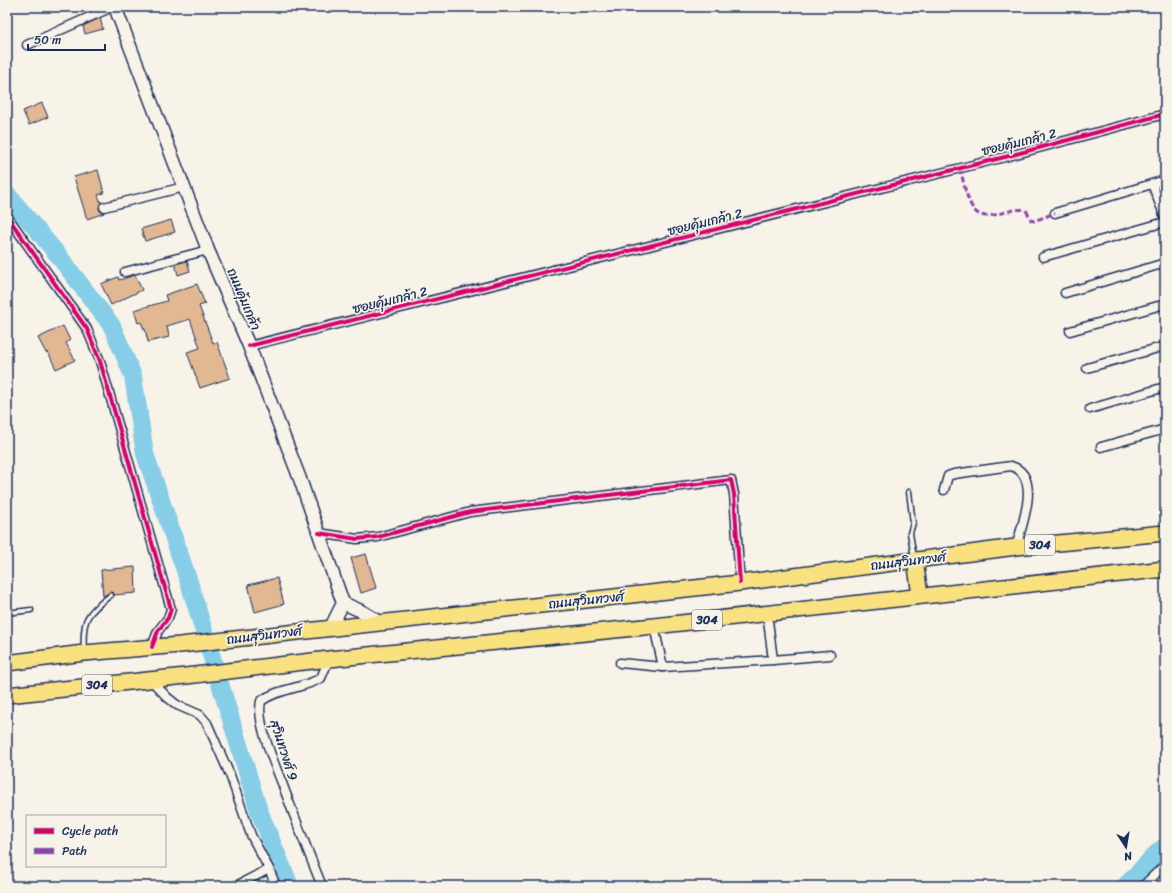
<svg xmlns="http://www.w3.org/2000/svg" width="1172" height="893" viewBox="0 0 1172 893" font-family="Sriracha,'Playpen Sans Thai',sans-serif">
<rect width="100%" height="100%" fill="#f7f3e8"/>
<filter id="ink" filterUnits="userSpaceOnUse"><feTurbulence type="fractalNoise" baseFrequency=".025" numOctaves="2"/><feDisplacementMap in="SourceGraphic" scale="8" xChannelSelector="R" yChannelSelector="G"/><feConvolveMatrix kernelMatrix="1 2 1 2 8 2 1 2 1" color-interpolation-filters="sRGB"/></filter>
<g filter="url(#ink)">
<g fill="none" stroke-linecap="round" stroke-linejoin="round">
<!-- river -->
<g stroke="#86cde7" stroke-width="18">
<polyline points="7,194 58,255 112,326 133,376 145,454 188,579 259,811 290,886"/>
<polyline points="1125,886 1160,850 1165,847"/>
</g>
</g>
<!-- building -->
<g fill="#e2b893" stroke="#1b2f5e">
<polygon points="100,18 103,29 85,34 83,26"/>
<polygon points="42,103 48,117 29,125 23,111"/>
<polygon points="98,170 104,193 98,195 101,203 99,208 100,211 104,213 87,219 74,177"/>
<polygon points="171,220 175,232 145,241 141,229"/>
<polygon points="187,261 190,271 178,275 175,264"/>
<polygon points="135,275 142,290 111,305 101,284 118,277 119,280"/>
<polygon points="197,284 205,304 199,306 213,343 217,342 230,378 200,388 187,352 200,348 190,319 167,326 169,337 148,342 145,329 144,329 141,322 138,323 134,310 167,301 165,295"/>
<polygon points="63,326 70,340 66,343 75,360 56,369 48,352 46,353 38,338"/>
<polygon points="366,554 376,588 361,593 351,558"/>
<polygon points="135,567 136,593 114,595 111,592 103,596 101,570"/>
<polygon points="277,578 284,604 255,612 248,585"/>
</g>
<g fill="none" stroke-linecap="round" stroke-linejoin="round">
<defs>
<g id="lane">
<polyline points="909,492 913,523 910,533 914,558"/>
<polyline points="7,613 31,610"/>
<path d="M 84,651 C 82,619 86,614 111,595"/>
</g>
<g id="street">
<polyline points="27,45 112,7"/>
<polyline points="1152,184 1165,217"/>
<polyline points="104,207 184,187"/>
<polyline points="1055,213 1165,180"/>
<polyline points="7,216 87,329 100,361 171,609 168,618 158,631 152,647"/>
<polyline points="1043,257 1165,222"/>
<polyline points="125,272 208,250"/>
<polyline points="1065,293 1165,263"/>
<polyline points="1070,331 1165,304"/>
<polyline points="249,346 1005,157 1165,114"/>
<polyline points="1087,368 1165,346"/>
<polyline points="1090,409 1165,387"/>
<polyline points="1101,447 1165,429"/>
<path d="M 944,490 L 948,476 L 954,474 L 1011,466 C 1042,475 1022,525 1016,547"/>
<polyline points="319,533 357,539 378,537 470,512 731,480 734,494 740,583"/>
<polyline points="767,613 773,660"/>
<polyline points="654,626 663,667"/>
<polyline points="620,663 663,667 773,660 830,655"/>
<polyline points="150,679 167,697 177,705 200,715 207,723 230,775 251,835 269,869 276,886"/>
<polyline points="236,886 269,869"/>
<path d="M 322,886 C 308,852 295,818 282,783 C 274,763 256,722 261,701 C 279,688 302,689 321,678 L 329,659"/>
<polyline points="1143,886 1165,865"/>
</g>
<g id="secondary">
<polyline points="115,7 208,250 249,346 300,479 343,603 331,627"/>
<polyline points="343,603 361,611 380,622"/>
</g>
<g id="highway">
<polyline points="915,560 920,595"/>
<polyline points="7,663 84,653 180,645 740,583 1016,547 1165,533"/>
<polyline points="7,695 186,676 329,659 654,626 1165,569"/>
</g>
</defs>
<!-- lane casing -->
<use href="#lane" stroke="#1b2f5e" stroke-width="7"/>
<!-- street casing -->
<use href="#street" stroke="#1b2f5e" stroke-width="11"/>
<!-- secondary casing -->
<use href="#secondary" stroke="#1b2f5e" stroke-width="15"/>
<!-- highway casing -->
<use href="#highway" stroke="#1b2f5e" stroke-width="18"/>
<!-- lane -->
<use href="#lane" stroke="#f7f3e8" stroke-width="4"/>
<!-- street -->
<use href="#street" stroke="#f7f3e8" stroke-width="8"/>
<!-- secondary -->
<use href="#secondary" stroke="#f7f3e8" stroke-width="12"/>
<!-- highway -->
<use href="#highway" stroke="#fae180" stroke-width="15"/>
<!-- quiet -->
<path stroke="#8e44ad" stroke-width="3" stroke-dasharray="6 3" stroke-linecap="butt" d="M 960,168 C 963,179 967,203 975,211 C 981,218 991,216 998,214 C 1007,212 1016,208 1026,210 L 1031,220 L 1034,221 L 1055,213"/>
<defs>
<g id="cycleway">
<polyline points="7,216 87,329 100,361 171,609 168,618 158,631 152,647"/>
<polyline points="249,346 1005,157 1165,114"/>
<polyline points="319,533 357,539 378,537 470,512 731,480 734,494 740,583"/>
</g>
</defs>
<!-- cycleway casing -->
<use href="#cycleway" stroke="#f7f3e8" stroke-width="6"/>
<!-- cycleway -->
<use href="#cycleway" stroke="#d6006c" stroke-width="4"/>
</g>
</g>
<g text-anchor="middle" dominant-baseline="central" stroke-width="3.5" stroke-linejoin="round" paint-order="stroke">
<!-- shield labels -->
<g fill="#f7f3e8" stroke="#5d6a87" stroke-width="1">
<rect x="1025" y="535" width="30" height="20" rx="3"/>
<rect x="692" y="610" width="30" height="20" rx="3"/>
<rect x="82" y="675" width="30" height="20" rx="3"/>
</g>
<g font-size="12" font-weight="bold" fill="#1b2f5e">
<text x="1040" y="545">304</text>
<text x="707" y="620">304</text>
<text x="97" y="685">304</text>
</g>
<!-- street labels -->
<g font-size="13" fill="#1b2f5e" stroke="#f7f3e8">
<text transform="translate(1019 142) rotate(-14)">ซอยคุ้มเกล้า 2</text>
<text transform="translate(705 222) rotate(-14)">ซอยคุ้มเกล้า 2</text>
<text transform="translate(244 299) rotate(67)">ถนนคุ้มเกล้า</text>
<text transform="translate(390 300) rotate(-14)">ซอยคุ้มเกล้า 2</text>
<text transform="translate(908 561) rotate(-7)">ถนนสุวินทวงศ์</text>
<text transform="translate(586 600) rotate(-6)">ถนนสุวินทวงศ์</text>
<text transform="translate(264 635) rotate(-7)">ถนนสุวินทวงศ์</text>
<text transform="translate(284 750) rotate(72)">สุวินทวงศ์ 9</text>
</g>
</g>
<!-- margin -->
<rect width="1172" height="893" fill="none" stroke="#f7f3e8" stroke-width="24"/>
<rect x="12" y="12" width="1148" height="869" fill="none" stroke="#1b2f5e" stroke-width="1.5" filter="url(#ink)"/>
<!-- legend -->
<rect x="26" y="815" width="140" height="52" fill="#f7f3e8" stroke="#9fa5b1"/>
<rect x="34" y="828" width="20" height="6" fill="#d6006c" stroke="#9fa5b1"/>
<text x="62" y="835" font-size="12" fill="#1b2f5e">Cycle path</text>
<rect x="34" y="848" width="20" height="6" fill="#8e44ad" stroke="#9fa5b1"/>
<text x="62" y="855" font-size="12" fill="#1b2f5e">Path</text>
<!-- north arrow -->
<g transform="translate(1126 847) rotate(168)" stroke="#f7f3e8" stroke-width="3" paint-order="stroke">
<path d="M0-3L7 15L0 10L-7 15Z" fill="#1b2f5e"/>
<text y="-6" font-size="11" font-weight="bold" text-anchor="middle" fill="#1b2f5e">N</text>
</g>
<!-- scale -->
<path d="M28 44v6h77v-6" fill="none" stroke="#1b2f5e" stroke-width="2"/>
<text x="34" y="44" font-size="12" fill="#1b2f5e" stroke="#f7f3e8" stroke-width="3" paint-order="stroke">50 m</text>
</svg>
